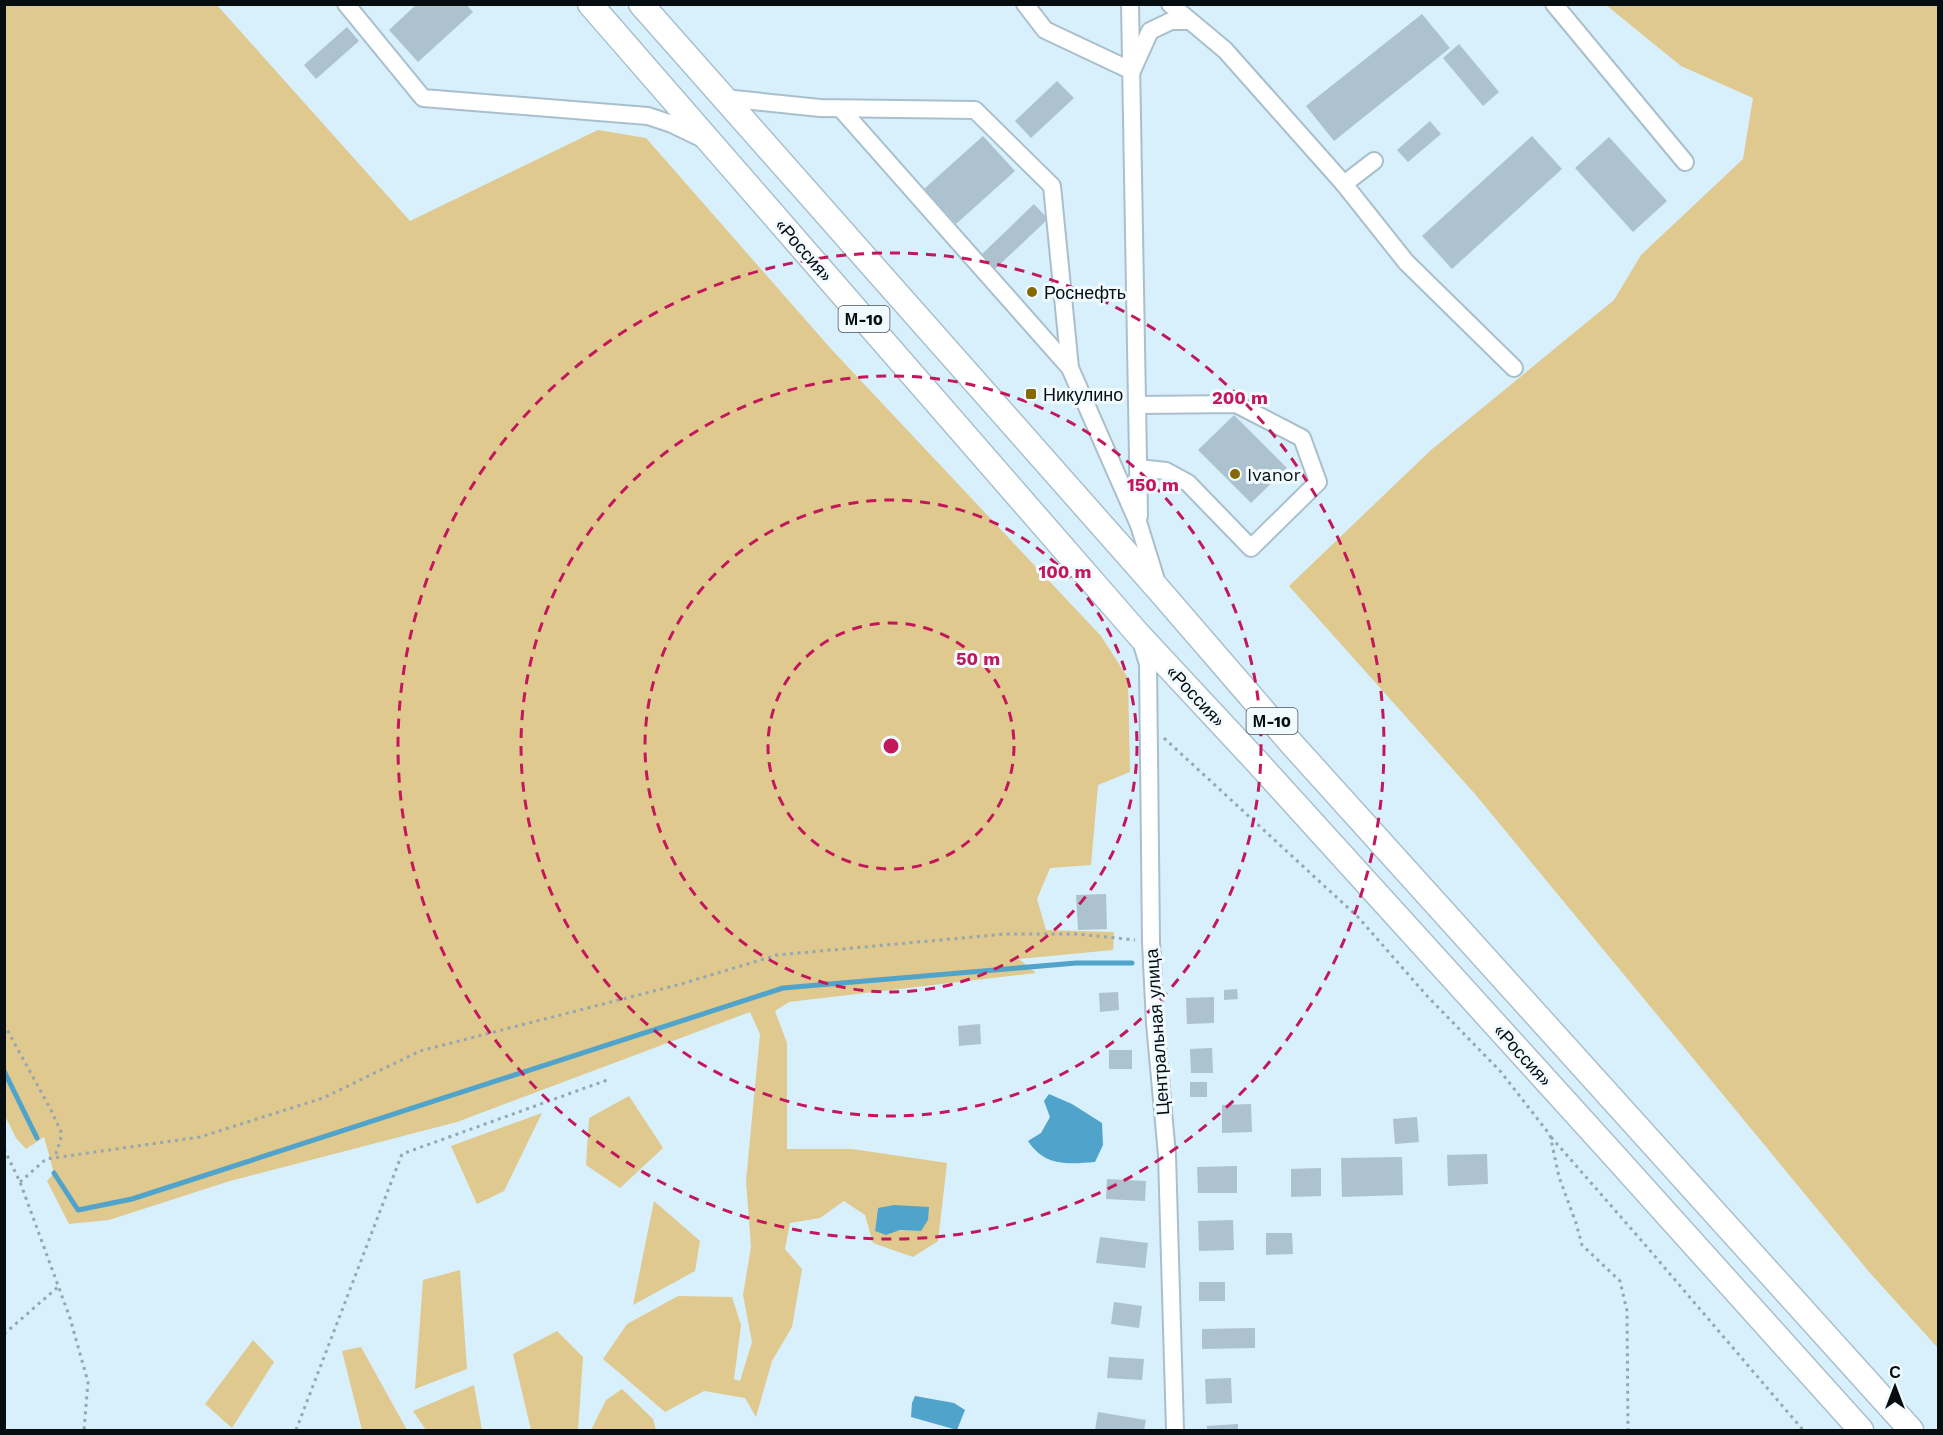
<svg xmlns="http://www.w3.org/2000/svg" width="1943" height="1435" viewBox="0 0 1943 1435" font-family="'Work Sans',sans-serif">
<rect width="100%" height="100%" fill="#d8effc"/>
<!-- green -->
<g fill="#dfc98f" fill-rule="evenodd">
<path d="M 5,5 L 217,5 L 410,221 L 598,130 L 646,138 L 832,350 L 1101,636 L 1128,678 L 1130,772 L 1098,785 L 1091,865 L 1050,868 L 1037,899 L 1046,930 L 1114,932 L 1113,950 L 1019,959 L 1036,973 L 789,1002 L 775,1011 L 787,1043 L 787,1149 L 852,1149 L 947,1163 L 938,1241 L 913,1257 L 873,1243 L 865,1215 L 844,1201 L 820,1218 L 790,1223 L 785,1249 L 802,1269 L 792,1327 L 772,1361 L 756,1417 L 745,1398 L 704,1391 L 665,1412 L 603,1359 L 627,1324 L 678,1296 L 732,1297 L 741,1325 L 734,1379 L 740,1381 L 752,1342 L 743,1295 L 751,1247 L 746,1181 L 760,1034 L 750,1012 L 457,1122 L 230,1181 L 109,1220 L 69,1224 L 47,1181 L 54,1173 L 44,1137 L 26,1149 L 16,1138 L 5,1116 ZM 878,1208 L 921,1230 L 875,1231 Z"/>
<polygon points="1606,5 1938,5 1938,1348 1870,1273 1475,794 1289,586 1431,450 1614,300 1641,255 1743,159 1753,98 1681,66"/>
<polygon points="629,1096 663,1148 620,1188 586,1165 589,1118"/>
<polygon points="542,1113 504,1191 477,1204 451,1146"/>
<polygon points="654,1201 700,1241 695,1271 633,1305"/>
<polygon points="460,1270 467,1369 415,1389 423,1280"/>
<polygon points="557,1331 583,1357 578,1430 531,1430 513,1354"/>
<polygon points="253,1340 274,1362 232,1428 205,1404"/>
<polygon points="360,1347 361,1347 407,1430 362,1430 342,1351"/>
<polygon points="474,1385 482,1430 426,1430 413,1411"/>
<polygon points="622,1389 653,1419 656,1430 591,1430 606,1400"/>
</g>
<!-- water -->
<g fill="#50a3ca">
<path d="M 1049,1094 L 1072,1104 L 1102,1123 L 1103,1145 L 1095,1162 C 1068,1164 1045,1167 1028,1141 L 1041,1133 L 1050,1117 L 1044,1101 Z"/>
<polygon points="894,1205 929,1207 928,1220 921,1231 900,1230 886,1235 875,1231 878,1208"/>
<polygon points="915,1396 954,1403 965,1410 957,1430 911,1417 912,1403"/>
</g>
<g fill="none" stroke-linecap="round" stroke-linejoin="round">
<!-- stream -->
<g stroke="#50a3ca" stroke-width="5">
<polyline points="4,1071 37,1138"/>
<polyline points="54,1173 78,1210 132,1199 783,988 1076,963 1132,963"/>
</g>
</g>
<!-- building -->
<g fill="#acc2ce">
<polygon points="417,4 466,4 473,12 418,62 389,30"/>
<polygon points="1422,14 1450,48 1334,141 1306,106"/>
<polygon points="347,27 359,41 316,79 304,65"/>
<polygon points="1459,44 1499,92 1483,106 1443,58"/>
<polygon points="1057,81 1074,98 1031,138 1015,121"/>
<polygon points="1430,121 1441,134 1408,162 1397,150"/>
<polygon points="983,136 1015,171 956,224 924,189"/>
<polygon points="1532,136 1562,169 1452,269 1422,236"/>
<polygon points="1609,137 1667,201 1633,232 1575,168"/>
<polygon points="1034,204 1048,219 995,269 981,255"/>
<polygon points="1234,415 1287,468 1251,503 1198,450"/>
<polygon points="1106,894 1107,929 1078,930 1076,895"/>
<polygon points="1237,989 1238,999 1224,1000 1224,990"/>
<polygon points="1118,992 1119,1010 1100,1012 1099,993"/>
<polygon points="1214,997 1214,1023 1187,1024 1186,998"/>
<polygon points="980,1024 981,1044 959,1046 958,1026"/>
<polygon points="1212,1048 1213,1073 1191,1073 1190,1049"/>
<rect x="1109" y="1050" width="23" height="19"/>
<rect x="1190" y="1082" width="17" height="15"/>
<polygon points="1251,1104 1252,1132 1222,1133 1222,1105"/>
<polygon points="1417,1117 1419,1142 1395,1144 1393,1119"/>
<polygon points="1487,1154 1488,1184 1448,1186 1447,1155"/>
<polygon points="1402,1157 1403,1195 1342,1197 1341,1158"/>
<polygon points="1237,1166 1237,1193 1198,1193 1197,1167"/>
<polygon points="1321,1168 1321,1196 1291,1197 1291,1169"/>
<polygon points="1107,1179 1146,1181 1145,1201 1106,1199"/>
<polygon points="1233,1220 1234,1250 1199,1251 1198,1221"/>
<polygon points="1266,1233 1292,1233 1293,1254 1266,1255"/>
<polygon points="1100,1237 1148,1243 1145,1268 1096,1263"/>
<rect x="1199" y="1282" width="26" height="19"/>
<polygon points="1114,1302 1142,1306 1139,1328 1111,1324"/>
<polygon points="1255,1328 1255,1348 1202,1349 1202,1329"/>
<polygon points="1109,1357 1144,1359 1142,1380 1107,1378"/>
<polygon points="1231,1378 1232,1403 1206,1404 1205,1379"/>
<polygon points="1098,1412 1146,1420 1144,1430 1095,1430"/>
<polygon points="1238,1424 1238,1430 1207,1430 1207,1426"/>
</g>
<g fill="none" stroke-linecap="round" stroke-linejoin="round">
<defs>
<g id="minor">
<polyline points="346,4 423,98 648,116 672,124 703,139"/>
<polyline points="1025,4 1045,30 1132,71 1150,31 1171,21 1190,21"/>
<polyline points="1130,4 1139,516"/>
<polyline points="1170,4 1225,50 1344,184 1374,161"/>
<polyline points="1554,4 1685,162"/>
<polyline points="724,98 820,108 975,110 1052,186 1070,368 1139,525 1156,580"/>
<polyline points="841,109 1070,368"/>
<polyline points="1344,184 1406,262 1514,368"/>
<polyline points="1137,405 1236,404 1302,438 1318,482 1251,548 1188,483 1166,471 1138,468"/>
<polyline points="1141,641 1148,664 1151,942 1155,1023 1167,1155 1175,1430"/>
</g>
<g id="highway">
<polyline points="590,4 1138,634 1259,764 1610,1151 1861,1430"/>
<polyline points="641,4 1159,590 1291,743 1911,1430"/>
</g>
</defs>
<!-- minor casing -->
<use href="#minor" stroke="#a9c0cc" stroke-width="20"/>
<!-- highway casing -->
<use href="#highway" stroke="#a9c0cc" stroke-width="27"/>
<!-- path -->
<g stroke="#95a7b1" stroke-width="3" stroke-dasharray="3 4.5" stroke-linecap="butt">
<polyline points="1164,738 1358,917 1428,997 1501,1072 1550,1135 1559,1177 1576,1223 1582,1245 1620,1281 1627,1311 1628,1430"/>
<polyline points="4,1024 51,1110 62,1134 55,1157"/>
<polyline points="1551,1137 1641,1240 1803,1430"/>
<polyline points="4,1149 20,1182 70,1318 88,1382 84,1430"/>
<polyline points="20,1182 46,1159 200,1137 323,1098 420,1051 681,984 777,955 1005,934 1078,934 1135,940"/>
<polyline points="4,1334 58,1287"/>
<polyline points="296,1430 402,1154 610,1079"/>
</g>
<!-- minor -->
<use href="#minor" stroke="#fff" stroke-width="16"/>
<!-- highway -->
<use href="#highway" stroke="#fff" stroke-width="24"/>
</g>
<!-- distance rings -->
<g fill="none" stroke="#c2185b" stroke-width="3" stroke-dasharray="10 8">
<circle cx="891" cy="746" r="123"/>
<circle cx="891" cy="746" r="246"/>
<circle cx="891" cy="746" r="370"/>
<circle cx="891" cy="746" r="493"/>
</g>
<!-- markers -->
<g fill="#866904" stroke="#f1faff" stroke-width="2">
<circle cx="1032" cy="292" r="6"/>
<rect x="1025" y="388" width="12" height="12" rx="3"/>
<circle cx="1235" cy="474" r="6"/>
</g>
<g text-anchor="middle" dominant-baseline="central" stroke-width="6" stroke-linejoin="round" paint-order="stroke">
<!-- shield labels -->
<g fill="#f1faff" stroke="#4c5458" stroke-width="1.5">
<rect x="838.5" y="306" width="51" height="26" rx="4.5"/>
<rect x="1246.5" y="708" width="51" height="26" rx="4.5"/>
</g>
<g font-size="16" font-weight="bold" fill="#060d11">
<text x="864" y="319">М-10</text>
<text x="1272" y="721">М-10</text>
</g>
<!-- street labels -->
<g font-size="18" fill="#060d11" stroke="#f1faff">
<text transform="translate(804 250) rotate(49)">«Россия»</text>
<text transform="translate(1196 696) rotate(47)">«Россия»</text>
<text transform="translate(1157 1032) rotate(-94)">Центральная улица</text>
<text transform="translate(1523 1055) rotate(48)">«Россия»</text>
</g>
<!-- poi labels -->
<g font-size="18" fill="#060d11" stroke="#f1faff" text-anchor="start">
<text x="1044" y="292">Роснефть</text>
<text x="1043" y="394">Никулино</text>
<text x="1247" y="474">Ivanor</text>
</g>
</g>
<circle cx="891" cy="746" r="9" fill="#c2185b" stroke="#f1faff" stroke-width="3"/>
<g font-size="18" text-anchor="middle" font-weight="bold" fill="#c2185b" stroke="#f1faff" stroke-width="6" stroke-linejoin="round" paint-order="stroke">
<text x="1240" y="404">200 m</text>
<text x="1153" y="491">150 m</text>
<text x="1065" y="578">100 m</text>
<text x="978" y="665">50 m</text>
</g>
<!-- border -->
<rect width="1943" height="1435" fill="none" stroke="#060d11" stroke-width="12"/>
<!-- north arrow -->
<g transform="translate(1895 1387)" stroke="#f1faff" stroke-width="4.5" paint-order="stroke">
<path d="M0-4.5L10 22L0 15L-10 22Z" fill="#060d11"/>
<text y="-9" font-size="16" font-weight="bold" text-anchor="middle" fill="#060d11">С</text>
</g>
</svg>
